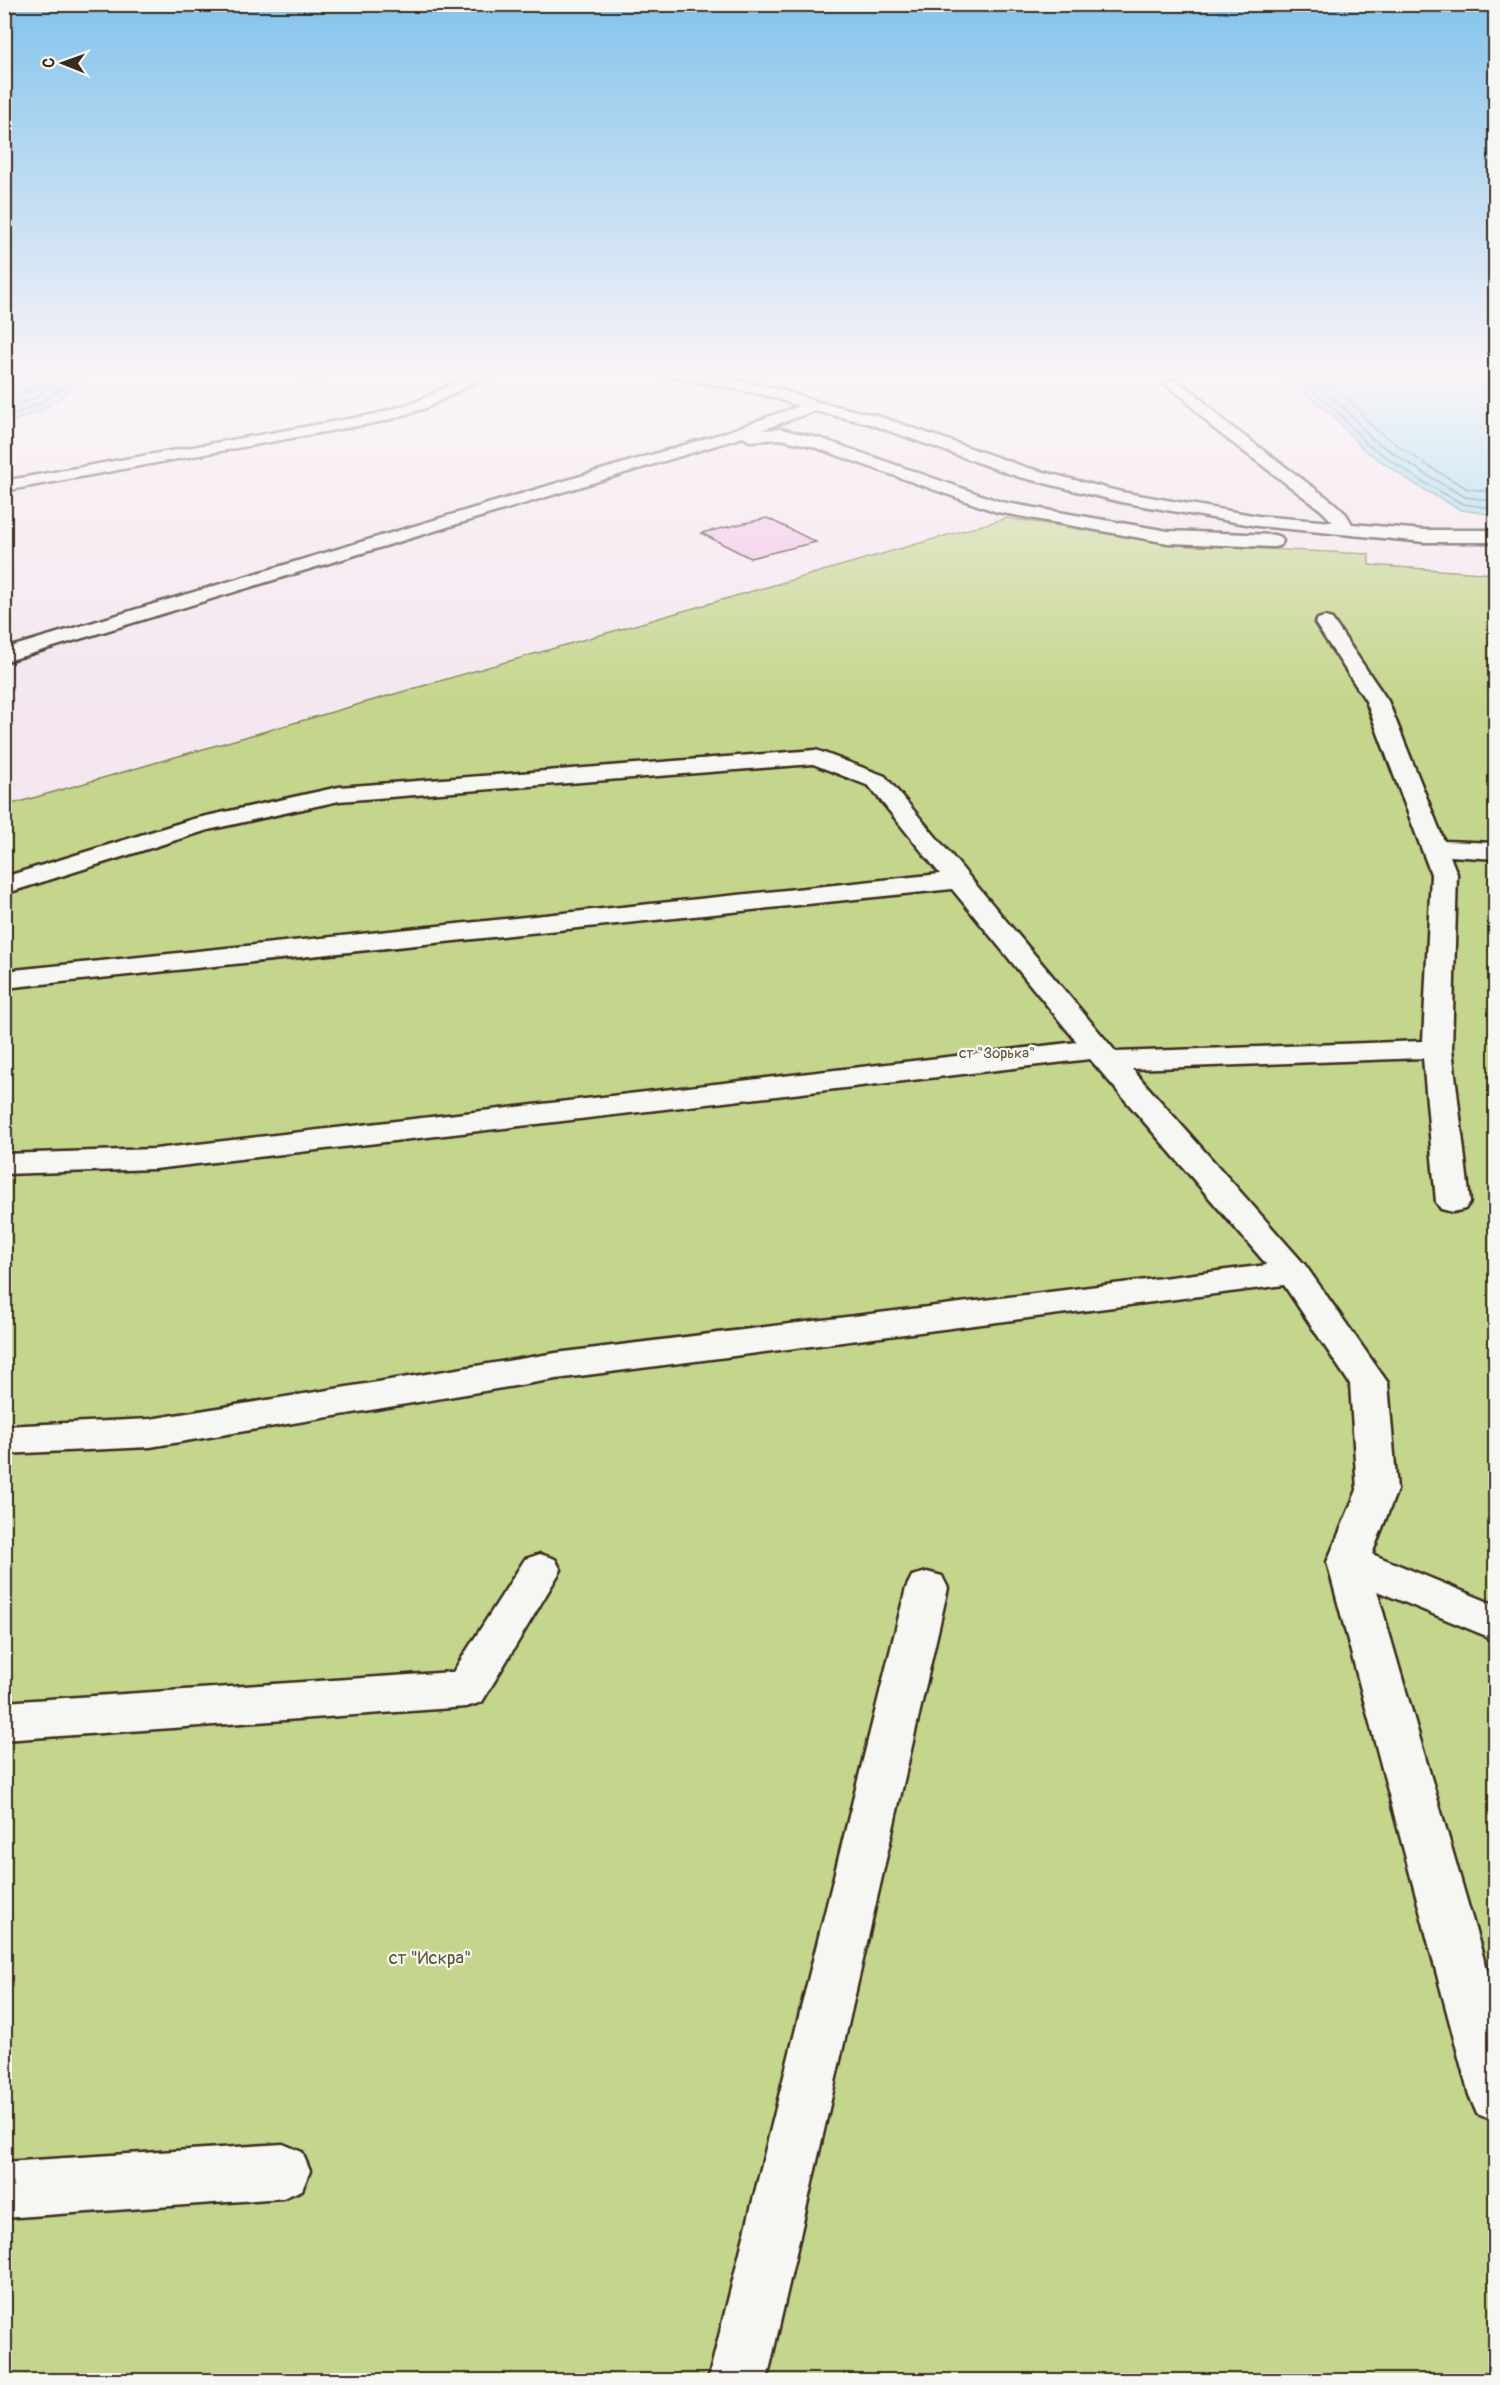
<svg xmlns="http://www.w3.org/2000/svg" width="1500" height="2385" viewBox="0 0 1500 2385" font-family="Pangolin,sans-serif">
<rect width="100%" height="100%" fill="#f4e7ef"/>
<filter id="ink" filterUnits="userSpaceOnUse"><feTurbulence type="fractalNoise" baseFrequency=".0167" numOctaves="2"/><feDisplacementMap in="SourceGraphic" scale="12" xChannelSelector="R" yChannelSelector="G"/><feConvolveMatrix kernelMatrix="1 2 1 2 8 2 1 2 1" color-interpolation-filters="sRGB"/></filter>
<g filter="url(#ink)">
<!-- green -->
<polygon fill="#c4d68b" stroke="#808054" stroke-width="1.5" points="1007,518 1187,545 1369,554 1369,565 1495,574 1495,2380 5,2380 5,806"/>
<!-- water -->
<g fill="#8fdbef" stroke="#6d949b" stroke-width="1.5">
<path d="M 5,370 L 87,370 C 67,398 38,415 5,423 Z"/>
<polygon points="1284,370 1495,370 1495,515 1461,510 1418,486 1363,449 1334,416 1288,380 1284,375"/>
</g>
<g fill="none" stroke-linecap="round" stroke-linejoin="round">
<!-- shore -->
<g stroke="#5d7172" stroke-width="1.5">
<polyline points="1289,370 1292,375 1338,412 1367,444 1421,481 1463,504 1496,509"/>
<polyline points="1297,370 1343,407 1372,439 1425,474 1465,497 1496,501"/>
<polyline points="1311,370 1349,400 1378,432 1430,467 1468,489 1496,492"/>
<polyline points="4,400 29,391 59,370"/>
<polyline points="4,409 33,399 71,370"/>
<path d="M 4,417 C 34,408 60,395 80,370"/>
</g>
</g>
<!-- building -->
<polygon fill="#f1c3e7" stroke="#3b2a1e" stroke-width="1.5" points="767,518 816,542 750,558 701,533"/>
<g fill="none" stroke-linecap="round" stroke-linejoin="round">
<defs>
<g id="minor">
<polygon points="480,370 498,370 426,408 384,421 4,491 4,481 376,414 416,402"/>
<polygon points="654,370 682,370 778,389 818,402 878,416 1028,468 1121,492 1258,516 1333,522 1321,510 1213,428 1184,398 1166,385 1169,382 1174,380 1194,392 1225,422 1333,502 1346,514 1352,524 1424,530 1496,530 1496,542 1424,542 1258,526 1121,502 1016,476 867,423 815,411 761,430 781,429 822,439 1001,502 1168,531 1274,535 1281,537 1283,541 1281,545 1274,547 1168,543 997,512 811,446 781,439 750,441 743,437 4,662 4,649 721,434 799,406 769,396 656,373"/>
<polygon points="1325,617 1332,619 1388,701 1444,841 1496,843 1496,859 1450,856 1457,874 1452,1049 1470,1202 1465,1209 1453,1212 1441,1209 1436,1202 1423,1058 1132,1069 1305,1265 1388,1383 1397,1490 1372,1554 1496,1605 1496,1640 1377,1591 1496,2001 1496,2121 1477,2114 1469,2095 1327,1562 1357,1490 1350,1384 1284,1285 556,1379 150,1447 4,1454 4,1426 150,1419 556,1353 1267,1265 1090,1059 155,1169 4,1174 4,1154 155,1149 1077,1042 952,889 4,988 4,971 940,874 869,786 813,764 339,801 208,830 4,894 4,877 193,819 339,787 816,750 885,776 1116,1052 1423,1041 1431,874 1366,701 1315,623 1318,619"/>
<polygon points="540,1554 555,1559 561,1570 482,1702 466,1707 4,1740 4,1702 453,1672 525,1559"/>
<polygon points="927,1572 942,1576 948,1588 767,2380 708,2380 906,1588 912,1576"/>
<polygon points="283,2144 302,2152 310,2171 302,2190 283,2198 4,2218 4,2162"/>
</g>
</defs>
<!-- minor casing -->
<use href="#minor" stroke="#3b2a1e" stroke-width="5"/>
<!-- path -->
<polyline stroke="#3b2a1e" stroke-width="2" stroke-dasharray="1 2" stroke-linecap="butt" points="290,370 343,399"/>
<!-- minor -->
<use href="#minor" fill="#f6f6f2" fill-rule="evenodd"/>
</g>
</g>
<!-- sky -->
<linearGradient id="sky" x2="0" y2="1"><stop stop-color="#84c4eb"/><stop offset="0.53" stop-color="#faf4f8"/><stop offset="1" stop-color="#faf4f8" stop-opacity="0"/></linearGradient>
<rect width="1500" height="704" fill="url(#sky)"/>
<g text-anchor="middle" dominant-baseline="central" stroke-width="4.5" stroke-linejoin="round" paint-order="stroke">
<!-- park labels -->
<g font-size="15" fill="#5d5539" stroke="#f6f6f2">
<text x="997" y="1053">ст "Зорька"</text>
</g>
<!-- near-park labels -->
<g font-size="18" fill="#5d5539" stroke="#f6f6f2">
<text x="430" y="1958">ст "Искра"</text>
</g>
</g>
<!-- margin -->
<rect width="1500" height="2385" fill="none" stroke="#f6f6f2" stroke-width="24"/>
<rect x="12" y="12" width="1476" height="2361" fill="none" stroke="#3b2a1e" stroke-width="2" filter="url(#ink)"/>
<!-- north arrow -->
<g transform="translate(63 63) rotate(271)" stroke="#f6f6f2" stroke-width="4.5" paint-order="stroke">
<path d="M0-4.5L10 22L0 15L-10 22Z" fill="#3b2a1e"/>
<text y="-9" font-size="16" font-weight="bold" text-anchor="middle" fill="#3b2a1e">С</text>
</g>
</svg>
